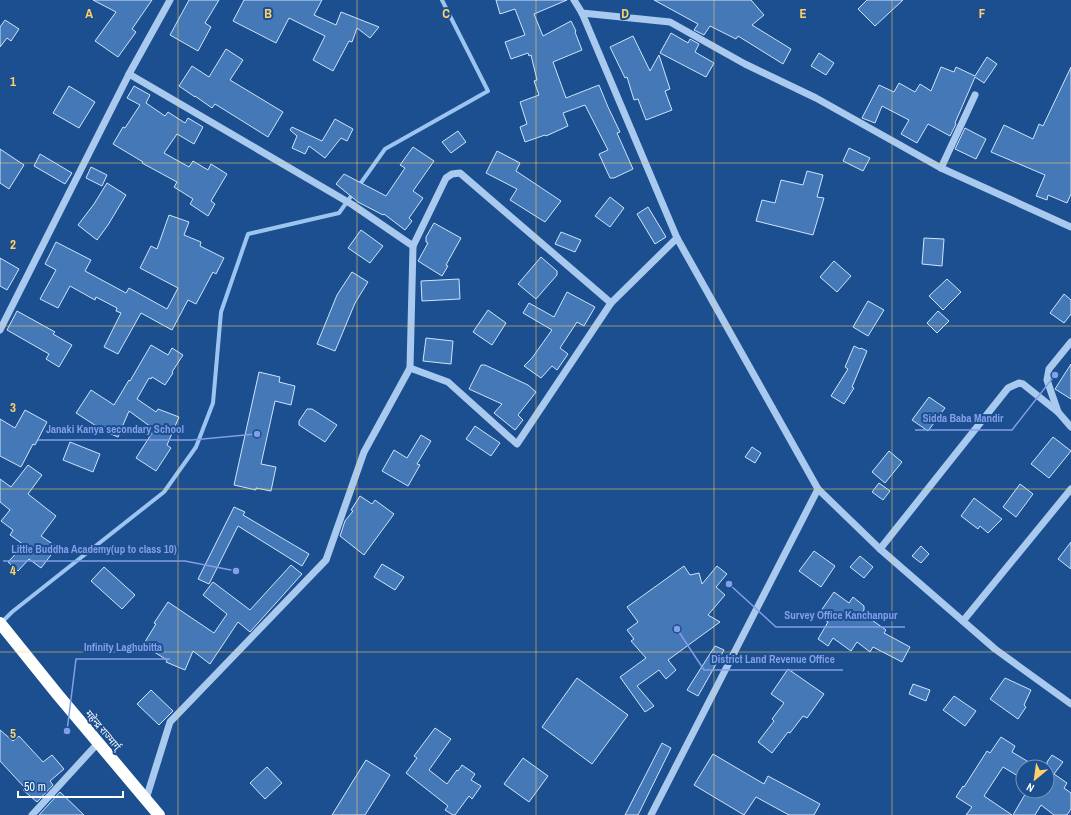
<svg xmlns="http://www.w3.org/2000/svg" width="1071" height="815" viewBox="0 0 1071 815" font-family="'Archivo Narrow','Noto Sans Devanagari',sans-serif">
<rect width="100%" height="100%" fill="#1b4f8f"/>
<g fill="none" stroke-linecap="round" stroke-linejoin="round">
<!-- stream -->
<g stroke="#9cc4f0" stroke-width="4">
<polyline points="358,187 385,149 488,91 442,0"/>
<polyline points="2,622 12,612 164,492 196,447 213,403 221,312 248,234 339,213 354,192"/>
</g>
</g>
<!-- building -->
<g fill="#4478b7" stroke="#cfe3fa">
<polygon points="93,0 152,0 132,29 136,32 118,57 95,41 116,12"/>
<polygon points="189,0 219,0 205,23 211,27 198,51 170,35"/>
<polygon points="244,0 322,0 314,15 336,25 341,12 379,27 370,38 357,28 352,42 349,41 333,71 313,60 325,36 289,18 276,43 233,21"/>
<polygon points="496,0 567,0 534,14 543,36 571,21 576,31 575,32 582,50 553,62 566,98 599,85 608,107 620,132 617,133 633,169 614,178 610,178 599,154 608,150 585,105 563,113 568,126 546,136 545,135 525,142 520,127 527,124 520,102 539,95 534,81 537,80 531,55 529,56 528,53 511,59 505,42 525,35 515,9 500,14"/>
<polygon points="654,0 751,0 764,15 752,25 791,49 783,64 738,36 736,39 710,26 704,35 694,30 698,24"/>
<polygon points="867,0 903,0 875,26 858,9"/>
<polygon points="5,20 19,29 11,41 7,38 0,47 0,27"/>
<polygon points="671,33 688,43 690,39 699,44 695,52 714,63 706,77 660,53"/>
<polygon points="633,36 650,71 659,55 670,89 665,91 672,110 646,120 638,99 634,100 627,77 625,78 610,47"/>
<polygon points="226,49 243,60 230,80 283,112 268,137 215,104 212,108 195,96 195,97 179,86 192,66 209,77"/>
<polygon points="819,53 834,63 826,75 811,66"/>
<polygon points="987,57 997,64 984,83 975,77 955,123 956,124 950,136 928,124 917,143 901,134 909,120 882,106 875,123 862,118 879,85 894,92 899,83 915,92 920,84 931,91 941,67 954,72 956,67 975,76"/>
<polygon points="1071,67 1071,194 1067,203 1048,195 1047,200 1036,196 1045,175 991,152 1004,125 1033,139 1039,124 1043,126"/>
<polygon points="69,86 95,102 79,128 53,113"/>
<polygon points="134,86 150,95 146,103 165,116 168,112 185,123 188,118 203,127 194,144 177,134 164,153 189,167 193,161 208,170 211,164 227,174 211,201 215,204 208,216 190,204 193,199 174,187 177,182 142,163 143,162 113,144 123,127 125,128 140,105 127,98"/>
<polygon points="335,119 353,129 347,141 341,138 325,158 309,146 305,154 292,148 297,136 290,130 292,127 322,141"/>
<polygon points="965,128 986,139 976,159 955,149"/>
<polygon points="458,131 466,142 451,153 442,142"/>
<polygon points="413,147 434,161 413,191 423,198 409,218 412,221 405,230 384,214 383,215 358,202 336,184 344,174 386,196 405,168 400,165"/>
<polygon points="849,148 870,158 863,171 843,161"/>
<polygon points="0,149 24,165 9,189 0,183"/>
<polygon points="497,151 520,163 516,171 561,201 545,222 510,200 517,189 486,173"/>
<polygon points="40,154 72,173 65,184 34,166"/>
<polygon points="91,167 107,175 102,186 86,178"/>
<polygon points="807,171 823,175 817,197 824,198 813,235 756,221 762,200 775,203 781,180 803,185"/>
<polygon points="107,183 126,195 108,225 97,240 78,225 94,204"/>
<polygon points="610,197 624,208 610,227 595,216"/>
<polygon points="648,207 666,237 655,244 637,214"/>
<polygon points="169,215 189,222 184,235 201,242 200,246 224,258 216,274 213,272 196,304 188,300 172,330 141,313 118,354 104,347 121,313 116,311 117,308 96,297 95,300 70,286 58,308 40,299 56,270 45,264 56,242 91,260 85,271 126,293 129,288 167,309 178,288 140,268 151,246 157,249"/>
<polygon points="434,223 461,238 446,265 448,266 442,276 418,261 428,243 426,242 426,237"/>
<polygon points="361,230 383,246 370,263 348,248"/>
<polygon points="561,232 581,240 575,252 555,244"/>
<polygon points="924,238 944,239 942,266 922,264"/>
<polygon points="541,257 557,271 557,275 536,299 518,284"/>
<polygon points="0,258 19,269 7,290 0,286"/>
<polygon points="834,261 851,276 837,292 820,277"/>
<polygon points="352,272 368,282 355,303 335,351 317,344 337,295"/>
<polygon points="459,279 460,299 422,301 421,281"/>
<polygon points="947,279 961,292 943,310 929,296"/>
<polygon points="567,292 595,307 584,326 577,322 560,348 568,354 557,370 552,366 541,378 524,366 532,358 552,330 523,313 529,303 554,317"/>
<polygon points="1064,294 1071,300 1071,314 1064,323 1050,313"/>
<polygon points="868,301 884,310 868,336 853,327"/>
<polygon points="488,310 506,323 492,345 473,332"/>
<polygon points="17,311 55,332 53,334 72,345 59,367 46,359 49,354 7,330"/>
<polygon points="938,311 949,321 937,333 927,323"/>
<polygon points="426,338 453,341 451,364 423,361"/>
<polygon points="151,345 168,355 172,348 183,355 172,372 173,373 165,385 152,377 151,379 149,378 137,399 156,412 158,409 179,417 167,445 171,448 156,471 136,458 152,433 149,431 151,427 129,411 118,437 104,431 76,413 91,390 114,405 129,380 130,381"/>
<polygon points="854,346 860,349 861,348 867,351 852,387 854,388 844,404 831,396 848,369 845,367"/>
<polygon points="1071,364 1071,399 1055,389"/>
<polygon points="481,365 485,365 528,385 536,392 518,415 523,420 515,430 494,413 502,404 469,389"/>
<polygon points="259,372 280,377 279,382 295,386 291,405 275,401 261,464 276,467 271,491 256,488 256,490 234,485"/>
<polygon points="929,397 945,408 928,431 912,420"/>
<polygon points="307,409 312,409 337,425 325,442 299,425 299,421"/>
<polygon points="25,410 47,422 35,445 33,444 21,467 0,456 0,419 15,428"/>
<polygon points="475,426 500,443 491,456 466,439"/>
<polygon points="421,435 431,441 417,464 420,465 408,486 382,471 394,450 407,458"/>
<polygon points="1053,437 1071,451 1049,478 1031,464"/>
<polygon points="70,442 100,454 93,472 63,460"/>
<polygon points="752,447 761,453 755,463 745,457"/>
<polygon points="889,451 902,462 885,483 872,472"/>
<polygon points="28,465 42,475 28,494 56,516 41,536 57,547 41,568 29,559 18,571 8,562 24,545 10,535 13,530 1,521 10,510 0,502 0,479 11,487"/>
<polygon points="879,483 890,491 883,500 872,492"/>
<polygon points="1020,484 1033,494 1016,517 1003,507"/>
<polygon points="360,496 372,504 375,500 394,514 364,555 340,536 345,521 353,511 351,510"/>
<polygon points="974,498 1002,519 988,533 980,526 978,529 961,516"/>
<polygon points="234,507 245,512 243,515 309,554 302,566 238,526 209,584 198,579"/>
<polygon points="1071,542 1071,569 1058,559"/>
<polygon points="921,546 929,554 921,563 912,556"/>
<polygon points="814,551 835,566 821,587 799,571"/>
<polygon points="860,556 873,567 864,578 850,567"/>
<polygon points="382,564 404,577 395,590 374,577"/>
<polygon points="291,565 302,574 250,632 238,622 210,664 193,651 185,670 166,662 167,660 143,645 156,624 154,623 168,602 214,633 227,614 203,595 213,582 250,610"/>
<polygon points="684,566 690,575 699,573 702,584 717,566 727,574 716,587 725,595 708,615 720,622 668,660 676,670 666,679 659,670 637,686 654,706 645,712 620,677 646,658 631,641 634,639 627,630 638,622 627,607"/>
<polygon points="104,567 135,595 122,609 91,581"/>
<polygon points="834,592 849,603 853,597 864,606 864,610 862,613 886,630 884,633 910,647 902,662 873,647 870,652 857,642 851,651 833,638 828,646 818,639 828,622 818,615"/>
<polygon points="715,646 724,650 698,696 687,690"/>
<polygon points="788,669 824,694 807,718 803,716 790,733 788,732 772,753 758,742 774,721 772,719 784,703 771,694"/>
<polygon points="577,678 628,715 592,764 542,727"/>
<polygon points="1005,678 1031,690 1024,705 1026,707 1018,719 990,699"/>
<polygon points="913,684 930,690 926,701 909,694"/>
<polygon points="151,690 173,711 159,725 137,704"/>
<polygon points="954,696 976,711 965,726 943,710"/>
<polygon points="435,728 451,739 429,770 447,784 457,770 458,771 462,765 475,774 471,780 481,786 472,799 469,796 455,815 453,815 445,810 448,806 406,773 417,758 414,756"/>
<polygon points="0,730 13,741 19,736 43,762 52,755 64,769 50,781 53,785 37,802 23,790 25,788 0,761"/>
<polygon points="1001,737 1015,746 1012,752 1037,767 1023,767 1023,779 1003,767 984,796 1012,815 966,815 972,807 956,797 963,786 964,787 987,751 990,753"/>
<polygon points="662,743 671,748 638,815 625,815"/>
<polygon points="713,754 764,784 768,776 820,804 814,815 789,815 756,797 744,815 694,785"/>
<polygon points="1052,755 1063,762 1054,774 1067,783 1064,788 1071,793 1071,809 1067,815 1054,815 1041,805 1035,815 1013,815 1027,791 1047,791 1047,762"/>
<polygon points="523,758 548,776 529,802 504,784"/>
<polygon points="366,760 390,775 365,815 332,815"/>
<polygon points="267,767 282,783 265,799 250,783"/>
<polygon points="60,792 84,815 39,815"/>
</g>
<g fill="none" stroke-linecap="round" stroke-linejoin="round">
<!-- minor -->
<g stroke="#a9c9ee" stroke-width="7">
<polyline points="574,0 582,13 677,238 818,489 880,549 995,649 1071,704"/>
<polyline points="582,13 670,22 745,64 816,98 941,168 1071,227"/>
<polyline points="129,74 353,205 413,246 410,368"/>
<polyline points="941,168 975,95"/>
<polyline points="413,246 446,178 452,174 460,173 611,303"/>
<polyline points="0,330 129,74 170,0"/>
<polyline points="1071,342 1049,369 1047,380 1058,412 1071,427"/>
<polyline points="880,549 1008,388 1019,383 1023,384 1058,412"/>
<polyline points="963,621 1071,489"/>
<polyline points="146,799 170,722 326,560 364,452 410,368 448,382 517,444 611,303 677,238"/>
<polyline points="32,815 98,743"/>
<polyline points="651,815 818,489"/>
</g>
<!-- highway -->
<polyline stroke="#fff" stroke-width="12" points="0,623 58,695 159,815"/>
</g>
<!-- grid -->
<path fill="none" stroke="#ffd166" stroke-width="1" stroke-opacity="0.55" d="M 178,0 L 178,815M 357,0 L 357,815M 536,0 L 536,815M 714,0 L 714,815M 892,0 L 892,815M 0,163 L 1071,163M 0,326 L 1071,326M 0,489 L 1071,489M 0,652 L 1071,652"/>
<g text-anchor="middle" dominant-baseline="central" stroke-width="4" stroke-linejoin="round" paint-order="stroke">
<!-- street labels -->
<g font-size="10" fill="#fff" stroke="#1b4f8f">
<text transform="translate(103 730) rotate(50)">महेन्द्र राज्मार्ग्</text>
</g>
</g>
<g font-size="13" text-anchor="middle" font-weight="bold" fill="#ffd166" stroke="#1b4f8f" stroke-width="4" stroke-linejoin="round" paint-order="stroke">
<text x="89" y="18">A</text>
<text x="268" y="18">B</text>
<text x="446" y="18">C</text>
<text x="625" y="18">D</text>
<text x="803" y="18">E</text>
<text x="982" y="18">F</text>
<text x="13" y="86">1</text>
<text x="13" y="249">2</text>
<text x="13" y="412">3</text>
<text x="13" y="575">4</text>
<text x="13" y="738">5</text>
</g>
<!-- callouts -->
<path fill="none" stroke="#839eea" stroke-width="1.5" d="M1055 375L1012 430H915M257 434L192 440H38M236 571L185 561H3M729 584L776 627H905M67 731L76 659H170M677 629L704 670H843"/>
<g fill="#839eea" stroke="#1b4f8f" stroke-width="1.5">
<circle cx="1055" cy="375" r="4"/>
<circle cx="257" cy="434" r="4"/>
<circle cx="236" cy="571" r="4"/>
<circle cx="729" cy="584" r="4"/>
<circle cx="67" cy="731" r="4"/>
<circle cx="677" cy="629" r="4"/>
</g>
<g font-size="11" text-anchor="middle" font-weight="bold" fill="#839eea" stroke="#1b4f8f" stroke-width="4" stroke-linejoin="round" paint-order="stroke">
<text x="963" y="422">Sidda Baba Mandir</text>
<text x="115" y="433">Janaki Kanya secondary School</text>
<text x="94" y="553">Little Buddha Academy(up to class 10)</text>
<text x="841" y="619">Survey Office Kanchanpur</text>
<text x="123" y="651">Infinity Laghubitta</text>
<text x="773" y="663">District Land Revenue Office</text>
</g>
<!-- north arrow -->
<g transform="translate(1035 779) rotate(209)"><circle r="19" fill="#1b4f8f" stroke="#7695bc"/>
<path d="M0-3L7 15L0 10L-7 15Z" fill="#ffd166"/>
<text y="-6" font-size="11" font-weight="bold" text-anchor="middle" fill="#ffffff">N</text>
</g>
<!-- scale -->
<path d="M18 791v6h105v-6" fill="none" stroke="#ffffff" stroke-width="2"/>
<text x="24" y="791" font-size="12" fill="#ffffff" stroke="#1b4f8f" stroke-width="3" paint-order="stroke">50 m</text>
</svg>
